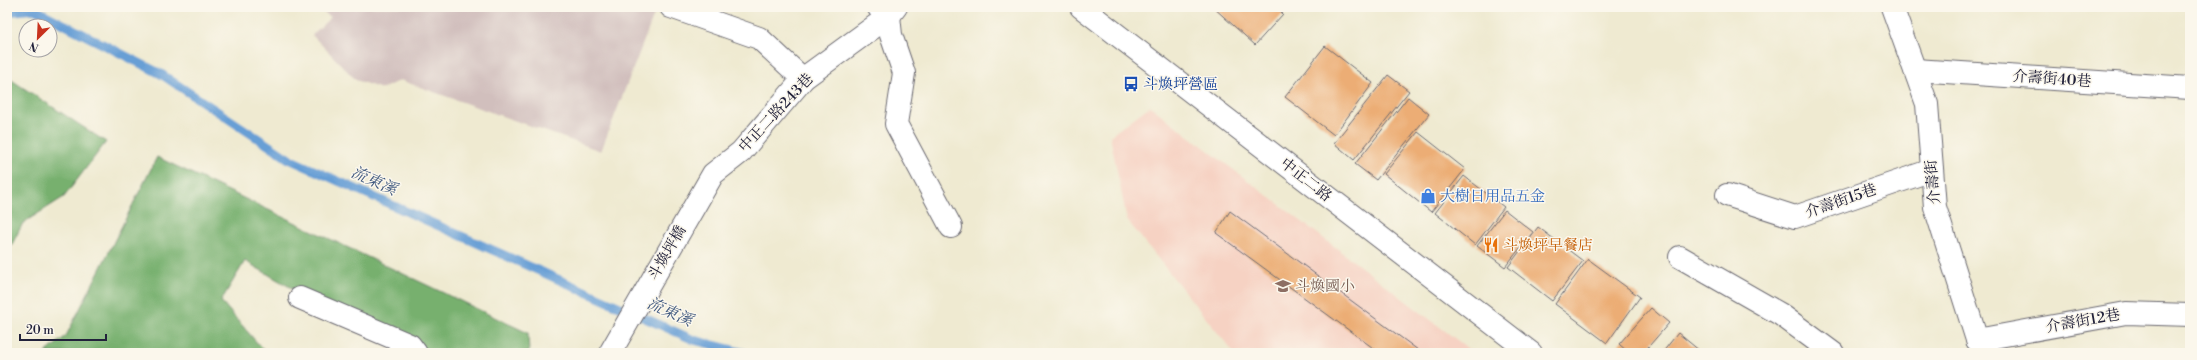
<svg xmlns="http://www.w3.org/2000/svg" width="2197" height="360" viewBox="0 0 2197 360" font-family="'Libre Bodoni','Noto Serif TC',serif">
<rect width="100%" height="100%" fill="#fbf7ec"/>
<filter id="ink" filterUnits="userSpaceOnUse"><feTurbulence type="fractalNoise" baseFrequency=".025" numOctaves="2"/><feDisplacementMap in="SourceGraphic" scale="8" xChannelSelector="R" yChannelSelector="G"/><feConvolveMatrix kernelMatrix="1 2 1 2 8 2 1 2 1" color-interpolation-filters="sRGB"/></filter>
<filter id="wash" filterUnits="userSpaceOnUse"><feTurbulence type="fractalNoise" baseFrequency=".012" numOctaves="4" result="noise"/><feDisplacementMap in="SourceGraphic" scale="16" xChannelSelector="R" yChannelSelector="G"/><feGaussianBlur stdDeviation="0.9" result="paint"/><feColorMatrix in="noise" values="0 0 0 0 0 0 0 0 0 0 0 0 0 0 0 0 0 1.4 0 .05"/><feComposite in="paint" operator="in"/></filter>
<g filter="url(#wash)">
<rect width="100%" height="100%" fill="#efead1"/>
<!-- built -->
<polygon fill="#f6d2c3" points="1150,106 1474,353 1234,353 1127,220 1110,136"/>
<!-- industrial -->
<polygon fill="#d1bfbd" points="315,7 657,7 601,151 400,80 382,89 356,80 312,35 331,17"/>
<!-- forest -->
<g fill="#77b06e" stroke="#4c6954">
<polygon points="7,77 106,142 64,197 23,223 7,254"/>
<polygon points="157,157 528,333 529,353 404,353 245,261 221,301 266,353 45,353 66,336"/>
</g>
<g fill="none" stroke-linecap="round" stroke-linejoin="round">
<!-- stream -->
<polyline stroke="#679fd5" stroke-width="9" points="7,12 34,9 161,74 289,159 694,340 745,353"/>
</g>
<g id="blocks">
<!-- building -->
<g fill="#ecad74">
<polygon points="1213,7 1276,7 1283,14 1255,45"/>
<polygon points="1325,46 1373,83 1334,135 1285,97"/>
<polygon points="1388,75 1409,91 1354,160 1334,143"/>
<polygon points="1408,97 1429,114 1376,180 1355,164"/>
<polygon points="1418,132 1465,169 1431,212 1384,174"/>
<polygon points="1464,176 1504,207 1475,245 1435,213"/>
<polygon points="1505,210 1533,232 1505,267 1477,246"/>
<polygon points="1230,211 1422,353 1380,353 1216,233"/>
<polygon points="1538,227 1583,261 1552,301 1508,267"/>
<polygon points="1588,259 1640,297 1607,343 1555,304"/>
<polygon points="1651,308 1669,323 1643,353 1629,353 1619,344"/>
<polygon points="1678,333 1700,351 1698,353 1662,353"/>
</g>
</g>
</g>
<g filter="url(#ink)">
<use href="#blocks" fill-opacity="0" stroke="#6a6870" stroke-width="1"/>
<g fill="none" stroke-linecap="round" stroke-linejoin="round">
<defs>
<g id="minor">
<polyline points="671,7 759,38 803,79"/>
<polyline points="1892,7 1927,104 1935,207 1977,340 1988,353"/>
<polyline points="879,8 889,16 891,35 904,73 896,124 951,227"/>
<polyline points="1915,70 2190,88"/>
<polyline points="1727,195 1795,217 1932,170"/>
<polyline points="1680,257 1780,314 1833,353"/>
<polyline points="300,298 410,345 416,353"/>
<polyline points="1977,340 2126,313 2190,315"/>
<polyline points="610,353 713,174 741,152 804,78 889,16 896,7"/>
</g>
<polyline id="major" points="1081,7 1531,353"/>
</defs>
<!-- minor casing -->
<use href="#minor" stroke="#6a6870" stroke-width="24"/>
<!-- major casing -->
<use href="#major" stroke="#6a6870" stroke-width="24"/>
<!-- minor -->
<use href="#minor" stroke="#fff" stroke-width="22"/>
<!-- major -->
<use href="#major" stroke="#fff" stroke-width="22"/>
</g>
</g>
<!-- icons -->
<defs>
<symbol id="bus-bare" viewBox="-9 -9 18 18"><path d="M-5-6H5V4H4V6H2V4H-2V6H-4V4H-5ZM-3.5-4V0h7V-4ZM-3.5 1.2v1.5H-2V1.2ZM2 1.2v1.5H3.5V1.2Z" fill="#1a4fb4" stroke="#fbf7ec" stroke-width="2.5" paint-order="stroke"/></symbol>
<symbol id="shop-bare" viewBox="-9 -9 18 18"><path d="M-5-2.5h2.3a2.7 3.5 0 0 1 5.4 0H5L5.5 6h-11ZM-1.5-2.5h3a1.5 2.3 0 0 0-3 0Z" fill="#3f7fe0" stroke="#fbf7ec" stroke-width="2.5" paint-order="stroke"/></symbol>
<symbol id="restaurant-bare" viewBox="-9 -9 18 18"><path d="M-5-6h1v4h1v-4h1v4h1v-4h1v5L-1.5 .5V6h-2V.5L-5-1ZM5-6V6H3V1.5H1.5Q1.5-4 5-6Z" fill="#e8710a" stroke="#fbf7ec" stroke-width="2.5" paint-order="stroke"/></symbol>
<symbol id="school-bare" viewBox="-9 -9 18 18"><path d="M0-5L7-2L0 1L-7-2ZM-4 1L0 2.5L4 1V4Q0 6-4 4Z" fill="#8d6e63" stroke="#fbf7ec" stroke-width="2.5" paint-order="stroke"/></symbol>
</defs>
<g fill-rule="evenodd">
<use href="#bus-bare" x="1120" y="73" width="22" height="22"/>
<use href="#shop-bare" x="1417" y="185" width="22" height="22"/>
<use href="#restaurant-bare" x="1480" y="234" width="22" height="22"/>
<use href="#school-bare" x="1272" y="275" width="22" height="22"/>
</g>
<g text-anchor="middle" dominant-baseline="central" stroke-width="3" stroke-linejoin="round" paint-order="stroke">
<!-- street labels -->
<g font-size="15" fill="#22223b" stroke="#fbf7ec">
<text transform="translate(2052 79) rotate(4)">介壽街40巷</text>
<text transform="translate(776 113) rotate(-47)">中正二路243巷</text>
<text transform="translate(1306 180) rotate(38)">中正二路</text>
<text transform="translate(1933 182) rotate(-95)">介壽街</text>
<text transform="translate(1841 201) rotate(-19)">介壽街15巷</text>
<text transform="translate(667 253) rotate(-60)">斗煥坪橋</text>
<text transform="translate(2083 321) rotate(-10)">介壽街12巷</text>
</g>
<!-- transit labels -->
<g font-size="15" fill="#164399" stroke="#fbf7ec" text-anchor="start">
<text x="1143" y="84">斗煥坪營區</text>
</g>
<!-- shop labels -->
<g font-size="15" fill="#366cbe" stroke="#fbf7ec" text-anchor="start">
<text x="1440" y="196">大樹日用品五金</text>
</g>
<!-- food labels -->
<g font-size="15" fill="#c56008" stroke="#fbf7ec" text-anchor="start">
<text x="1503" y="245">斗煥坪早餐店</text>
</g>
<!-- education labels -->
<g font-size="15" fill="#785e54" stroke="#fbf7ec" text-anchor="start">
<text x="1295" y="286">斗煥國小</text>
</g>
<!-- water labels -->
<g font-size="16" font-style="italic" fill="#415a80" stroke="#fbf7ec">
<text transform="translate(374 181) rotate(24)">流東溪</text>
<text transform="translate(670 312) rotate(24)">流東溪</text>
</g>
</g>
<!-- margin -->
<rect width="2197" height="360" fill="none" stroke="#fbf7ec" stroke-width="24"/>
<!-- north arrow -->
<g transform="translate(38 38) rotate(204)"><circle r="19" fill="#fbf7ec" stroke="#a4a2a5"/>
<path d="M0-3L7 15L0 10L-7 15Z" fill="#c8321e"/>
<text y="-6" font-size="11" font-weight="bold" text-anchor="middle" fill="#22223b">N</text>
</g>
<!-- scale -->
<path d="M20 334v6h86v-6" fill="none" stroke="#22223b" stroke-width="2"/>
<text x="26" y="334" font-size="12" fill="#22223b" stroke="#fbf7ec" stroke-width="3" paint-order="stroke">20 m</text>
</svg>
